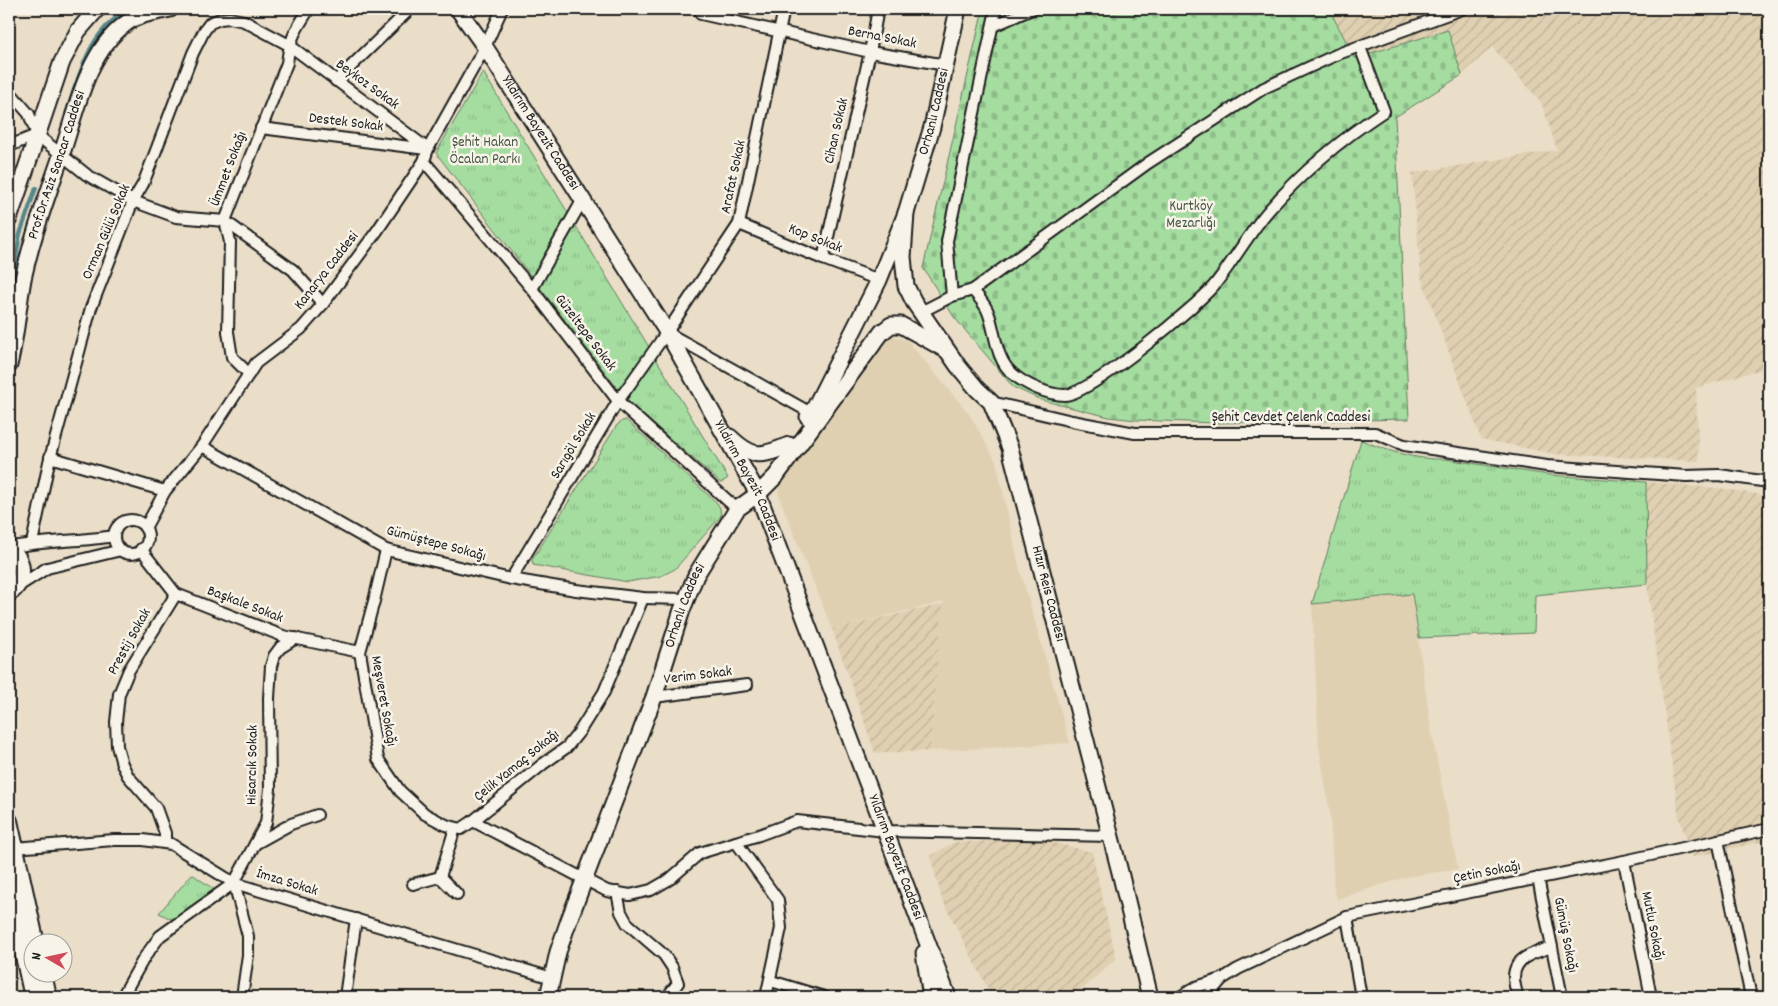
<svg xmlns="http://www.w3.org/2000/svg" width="1778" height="1006" viewBox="0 0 1778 1006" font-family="Dekko,sans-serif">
<defs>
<pattern id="industrial-furrows" width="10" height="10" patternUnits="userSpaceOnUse" patternTransform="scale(1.25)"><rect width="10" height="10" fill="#e0d0b2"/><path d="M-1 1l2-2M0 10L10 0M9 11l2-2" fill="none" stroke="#c0b298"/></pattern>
<pattern id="grass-tufts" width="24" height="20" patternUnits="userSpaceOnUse" patternTransform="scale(1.25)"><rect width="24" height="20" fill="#a5dca0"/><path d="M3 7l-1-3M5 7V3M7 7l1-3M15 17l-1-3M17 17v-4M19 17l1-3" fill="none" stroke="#8dbc89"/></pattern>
<pattern id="cemetery-stones" width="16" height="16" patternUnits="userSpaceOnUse" patternTransform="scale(1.25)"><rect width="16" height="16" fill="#a5dca0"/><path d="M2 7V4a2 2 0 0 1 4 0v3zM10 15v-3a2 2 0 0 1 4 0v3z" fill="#8dbc89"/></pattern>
</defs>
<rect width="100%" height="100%" fill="#eadec8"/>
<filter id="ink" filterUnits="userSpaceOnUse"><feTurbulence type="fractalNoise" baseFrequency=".02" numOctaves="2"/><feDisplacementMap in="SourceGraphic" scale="10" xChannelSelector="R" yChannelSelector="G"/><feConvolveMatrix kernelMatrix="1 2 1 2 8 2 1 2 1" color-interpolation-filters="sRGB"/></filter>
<g filter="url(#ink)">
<!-- built -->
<g fill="#e0d0b2">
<polygon points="889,335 907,340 970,415 996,461 1020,570 1070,743 930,751 943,602 832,629 780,499 778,491 779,485"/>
<polygon points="1412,594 1431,729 1458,869 1406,877 1337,899 1334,890 1330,813 1319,747 1312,604"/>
</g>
<!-- industrial -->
<g fill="url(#industrial-furrows)">
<polygon points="1329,9 1769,9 1769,367 1696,388 1699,461 1554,454 1481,439 1421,277 1412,173 1557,150 1541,102 1492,47 1462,75 1448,30 1355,58"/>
<polygon points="1646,482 1724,489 1769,496 1769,840 1693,857 1679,818 1647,584"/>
<polygon points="943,604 930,751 875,753 832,629"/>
<polygon points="1043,840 1092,852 1116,958 1074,997 992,997 942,899 930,856 954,842"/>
</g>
<!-- grass -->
<g fill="url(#grass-tufts)" stroke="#607c5e">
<polygon points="483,72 728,478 721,483 628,402 436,153"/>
<polygon points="626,420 717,503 720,508 721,516 675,569 661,576 628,582 533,565 532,560 617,425 622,421"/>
<path d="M 1361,440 C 1387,451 1416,460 1445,459 L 1549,475 L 1646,482 L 1647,584 L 1535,595 L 1534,633 L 1419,638 L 1412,594 L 1312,604 Z"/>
<polygon points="192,874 215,890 177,922 159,913"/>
</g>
<!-- cemetery -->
<polygon fill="url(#cemetery-stones)" stroke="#607c5e" points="983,9 1329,9 1355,58 1448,30 1462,75 1395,117 1409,419 1215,423 1136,420 1109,417 1041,400 1013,387 954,317 923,268"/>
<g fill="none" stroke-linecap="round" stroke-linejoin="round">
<!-- stream -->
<g stroke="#55868a" stroke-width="4">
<path d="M 66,114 C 79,76 90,25 132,9"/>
<polyline points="9,299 20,234 36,188"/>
</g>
<defs>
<g id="street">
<polyline points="701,9 701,14 870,52 946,65"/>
<polyline points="993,26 1032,9"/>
<polyline points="336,81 410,9"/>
<polyline points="9,91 29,114 37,135 87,175 133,201 176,217 225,221 293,270 323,304"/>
<polyline points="261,128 426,149"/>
<polyline points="9,146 37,135"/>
<polyline points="424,161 532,289 618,401 737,509"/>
<polyline points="739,224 823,259 879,280"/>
<polyline points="823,259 870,52 878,9"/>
<polyline points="532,289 582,201"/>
<path d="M 973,290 C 978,297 985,304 988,312 C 996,332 995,360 1013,374 C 1026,385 1048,395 1065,395 C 1090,394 1198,306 1216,283 C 1235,259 1249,233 1269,210 C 1304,170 1340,140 1384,111 L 1360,47"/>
<polyline points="952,296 947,241 996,9"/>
<polyline points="921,312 952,296 973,290 1148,163 1264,88 1338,54 1462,9"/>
<polyline points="668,333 811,413"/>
<path d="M 249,374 L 232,357 L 228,332 L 230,242 L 225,221 L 287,63 C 290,37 296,30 309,9"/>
<polyline points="991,402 1072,421 1135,433 1375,433 1404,445 1547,466 1686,476 1719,475 1769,482"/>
<polyline points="202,446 386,550 511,579 576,590 643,598 686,599"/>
<polyline points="50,457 165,491"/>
<circle cx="131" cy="537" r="17"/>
<polyline points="145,528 165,491 202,446 256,363 301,329 323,304 377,231 424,161 428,149 485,47 502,9"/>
<polyline points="32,543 49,462 91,308 133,201 143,184 152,161 193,53 204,31 210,23 220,19 229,18 244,21 289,45 428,149"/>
<path d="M 9,548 C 44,540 79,542 114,536"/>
<polyline points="141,549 176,594 283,636 360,652"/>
<polyline points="386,550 374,601 360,652 378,759 400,791 425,814 446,825 461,829 473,821 607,891 630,895 651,890 670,879 700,853 759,835 797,821 885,831 1111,836"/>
<polyline points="511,579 618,401 667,332 739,224 784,9"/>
<polyline points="17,587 47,568 121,550"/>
<polyline points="654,697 747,685"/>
<polyline points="473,821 543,764 567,747 579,732 604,692 643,598"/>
<polyline points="455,828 440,877 457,894"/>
<polyline points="1718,840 1751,997"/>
<polyline points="736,842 778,900 781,928 766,997"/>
<polyline points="165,843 165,833 156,808 128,776 122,764 117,746 116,722 119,694 129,670 176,594"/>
<polyline points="255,844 291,824 317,815"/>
<polyline points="14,848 114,840 143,840 171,844 234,883 552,978"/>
<polyline points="1624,861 1651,997"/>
<polyline points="1538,878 1562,997"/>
<polyline points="234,883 248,936 248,955 242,997"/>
<polyline points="413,884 440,877"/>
<polyline points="617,892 621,912 627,923 664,955 672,967 678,983 667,997"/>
<polyline points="1347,917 1361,997"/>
<polyline points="771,981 824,997"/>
<polyline points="122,997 144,958 160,936 234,883 266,823 270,789 269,698 271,666 274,656 280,648 296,638"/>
<polyline points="345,997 356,919"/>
<polyline points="1180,997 1196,987 1222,979 1238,969 1347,917 1624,861 1769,829"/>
<polyline points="1207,997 1221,980"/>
<path d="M 1518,997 C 1516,991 1514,984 1514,977 C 1514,957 1536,952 1552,947"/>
</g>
<g id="secondary">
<path id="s1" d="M 458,9 L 485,47 L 667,332 L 758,494 L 948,997"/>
<path id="s2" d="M 906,213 L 903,257 L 906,286 L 914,302 L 958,366 L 977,389 L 991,402 L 1010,448 L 1120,872 L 1150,997"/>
<polyline points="9,219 62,62 78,31 97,9"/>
<path id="s3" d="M 9,365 C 16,337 18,307 23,279 C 32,237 47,197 61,156 C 76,113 86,54 124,25 C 137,14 154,13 170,9"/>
<path id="s4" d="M 808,417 L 815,407 L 879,280 L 906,213 L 932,127 L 958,9"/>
<path d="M 730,437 C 753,459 761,457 789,445"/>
<polyline points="924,953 931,997"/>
<path id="s5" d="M 548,997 L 558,952 L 569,920 L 654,697 L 682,610 L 696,575 L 737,509 L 758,494 L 776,476 L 882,332 L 891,325 L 901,325 L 946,350"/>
</g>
<g id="primary">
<path d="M 9,549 C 25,560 25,582 9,593"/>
<polyline points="9,821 36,944"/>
<polyline points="9,888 33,997"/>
<polyline points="43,974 48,997"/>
</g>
</defs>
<!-- street casing -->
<use href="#street" stroke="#1c1c1c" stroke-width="14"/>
<!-- secondary casing -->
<use href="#secondary" stroke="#1c1c1c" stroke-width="19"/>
<!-- primary casing -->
<use href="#primary" stroke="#1c1c1c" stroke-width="20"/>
<!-- street -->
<use href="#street" stroke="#f7f3e8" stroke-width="10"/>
<!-- secondary -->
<use href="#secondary" stroke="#f7f3e8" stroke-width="15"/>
<!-- primary -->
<use href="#primary" stroke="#f7f3e8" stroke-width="16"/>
</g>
</g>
<g text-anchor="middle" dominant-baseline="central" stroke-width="5" stroke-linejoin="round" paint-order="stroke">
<!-- street labels -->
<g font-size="15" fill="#1c1c1c" stroke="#f7f3e8">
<text transform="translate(882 38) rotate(11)">Berna Sokak</text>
<text transform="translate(367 85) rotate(36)">Beykoz Sokak</text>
<text stroke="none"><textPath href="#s4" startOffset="332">Orhanlı Caddesi</textPath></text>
<text transform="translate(346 123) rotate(7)">Destek Sokak</text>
<text transform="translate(837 131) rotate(-77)">Cihan Sokak</text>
<text stroke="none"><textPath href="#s1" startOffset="149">Yıldırım Bayezit Caddesi</textPath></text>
<text stroke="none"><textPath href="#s3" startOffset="206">Prof.Dr.Aziz Sancar Caddesi</textPath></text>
<text transform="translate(229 169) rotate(-69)">Ümmet Sokağı</text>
<text transform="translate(734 177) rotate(-78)">Arafat Sokak</text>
<text transform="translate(107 232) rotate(-67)">Orman Gülü Sokak</text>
<text transform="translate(815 239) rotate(22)">Kop Sokak</text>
<text transform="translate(327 271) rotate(-52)">Kanarya Caddesi</text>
<text transform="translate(585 333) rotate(53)">Güzeltepe Sokak</text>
<text x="1291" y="418">Şehit Cevdet Çelenk Caddesi</text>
<text transform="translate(574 446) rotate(-59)">Sarıgöl Sokak</text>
<text stroke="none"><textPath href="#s1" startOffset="554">Yıldırım Bayezit Caddesi</textPath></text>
<text transform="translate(436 544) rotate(15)">Gümüştepe Sokağı</text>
<text stroke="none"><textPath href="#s2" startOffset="418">Hızır Reis Caddesi</textPath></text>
<text transform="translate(245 605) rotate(21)">Başkale Sokak</text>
<text stroke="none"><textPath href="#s5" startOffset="415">Orhanlı Caddesi</textPath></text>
<text transform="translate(130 642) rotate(-61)">Prestij Sokak</text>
<text transform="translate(698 676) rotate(-7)">Verim Sokak</text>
<text transform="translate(383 701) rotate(80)">Meşveret Sokağı</text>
<text transform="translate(253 765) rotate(-89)">Hisarcık Sokak</text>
<text transform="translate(517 766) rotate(-39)">Çelik Yamaç Sokağı</text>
<text stroke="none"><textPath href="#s1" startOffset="959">Yıldırım Bayezit Caddesi</textPath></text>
<text transform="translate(1487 873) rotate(-11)">Çetin Sokağı</text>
<text transform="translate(287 883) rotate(17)">İmza Sokak</text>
<text transform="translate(1652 926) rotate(79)">Mutlu Sokağı</text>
<text transform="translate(1565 935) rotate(79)">Gümüş Sokağı</text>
</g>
<!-- park labels -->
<g font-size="15" fill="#455644" stroke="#f7f3e8">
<text x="485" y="143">Şehit Hakan<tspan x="485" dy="17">Öcalan Parkı</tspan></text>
<text x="1191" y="207">Kurtköy<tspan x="1191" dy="17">Mezarlığı</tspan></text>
</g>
</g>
<!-- margin -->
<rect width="1778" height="1006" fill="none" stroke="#f7f3e8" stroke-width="30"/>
<rect x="15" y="15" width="1748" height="976" fill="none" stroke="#1c1c1c" stroke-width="2" filter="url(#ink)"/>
<!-- north arrow -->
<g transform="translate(48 958) rotate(279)"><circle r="24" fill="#f7f3e8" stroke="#9f9d96"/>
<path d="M0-4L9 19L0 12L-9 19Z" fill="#d1495b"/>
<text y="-8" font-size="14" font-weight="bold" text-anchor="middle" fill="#1c1c1c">N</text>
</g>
</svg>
